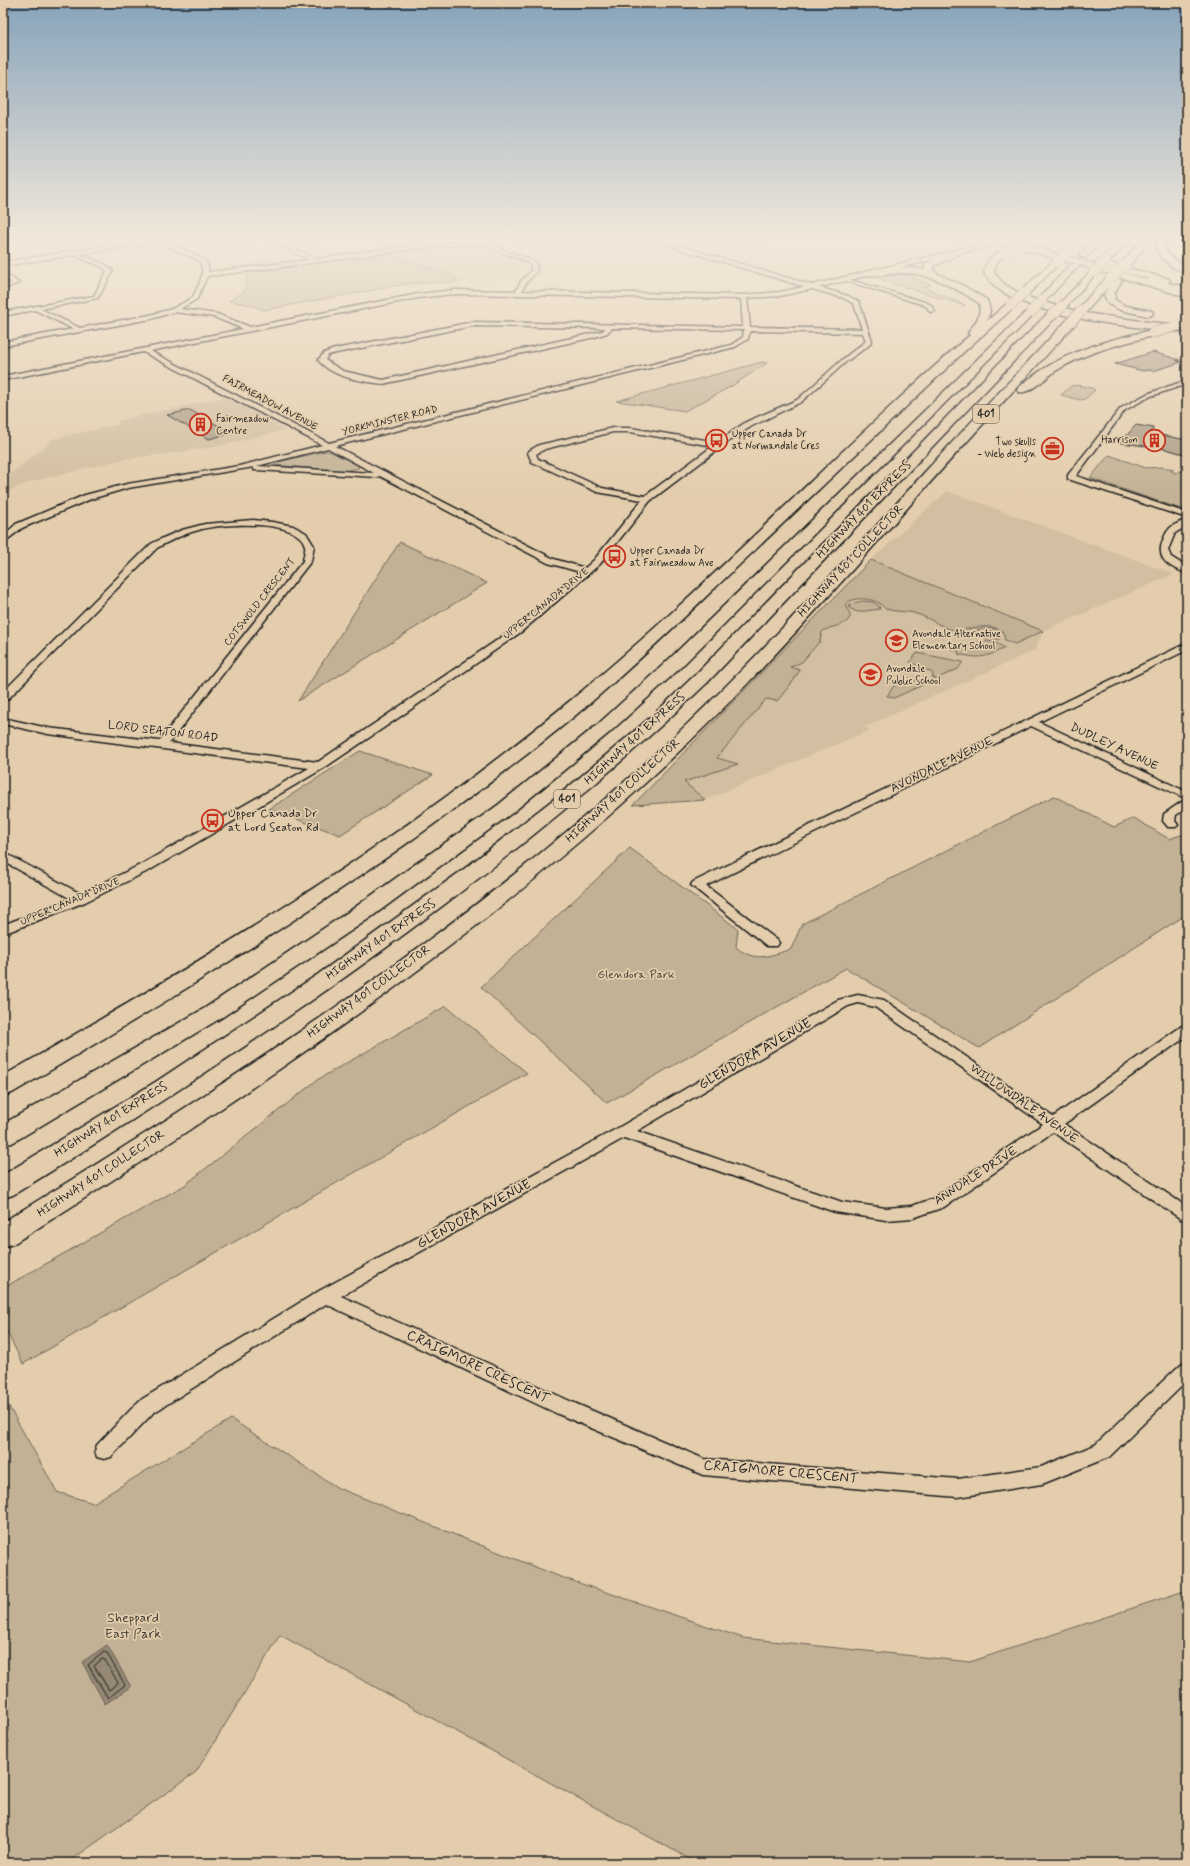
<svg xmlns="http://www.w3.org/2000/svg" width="1190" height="1866" viewBox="0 0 1190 1866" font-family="Mynerve,sans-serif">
<rect width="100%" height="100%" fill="#e3cdac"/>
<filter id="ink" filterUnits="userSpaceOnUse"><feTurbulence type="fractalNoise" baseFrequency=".025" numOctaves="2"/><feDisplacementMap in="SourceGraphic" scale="8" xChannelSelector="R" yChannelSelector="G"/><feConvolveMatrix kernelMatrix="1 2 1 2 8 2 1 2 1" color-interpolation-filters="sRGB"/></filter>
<g filter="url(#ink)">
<!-- built -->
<g fill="#d2bea0">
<polygon points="472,243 511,257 525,265 515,279 459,282 453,276 387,253"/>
<polygon points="226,397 285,430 215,447 120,460 30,482 3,494 3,480 43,448 52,439 120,424 116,421"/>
<polygon points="947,491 1174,574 1043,631 1035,650 865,727 870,730 705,800 633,805 858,572"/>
</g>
<!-- green -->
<g fill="#c2b194" stroke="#6f6658">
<path d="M 387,253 L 453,276 L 459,282 L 406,284 L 264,310 L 247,304 L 229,301 C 245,292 247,290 247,272 Z"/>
<polygon points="902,273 931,285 924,287 965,305 965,306 876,278"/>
<polygon points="762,362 767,363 732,386 685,411 616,401"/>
<polygon points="1077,385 1092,388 1095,390 1085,399 1080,400 1061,395 1071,386"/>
<polygon points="326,451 331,452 358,465 359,468 344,471 275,465 275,463 278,462"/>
<polygon points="1109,455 1146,468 1161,467 1174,469 1171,471 1176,473 1181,471 1187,475 1187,511 1090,478"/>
<polygon points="400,542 487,583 298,701 389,558"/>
<path d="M 871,560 L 1043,631 L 1015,644 L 1005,640 L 1003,632 C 984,618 964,637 944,627 C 934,622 925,616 914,613 C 905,611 895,612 886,609 C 884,608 882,605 879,603 C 870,598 852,596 845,605 C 846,609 851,613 850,617 C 848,626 828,626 822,632 L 820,641 L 802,662 L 790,667 L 800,670 L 794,679 L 795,679 L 777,701 L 766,699 L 717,758 L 738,764 L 684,782 L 705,800 L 633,805 Z"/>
<polygon points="863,601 873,602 879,606 880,609 857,612 849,608 850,604"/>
<path d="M 983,628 L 995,629 L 1000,633 L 1000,639 C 991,640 980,638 975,631 Z"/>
<path d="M 987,641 L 996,643 L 1005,648 C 984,658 980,659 958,654 L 959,651 L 951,649 L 954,645 L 966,646 Z"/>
<polygon points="917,653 963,662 958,669 936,679 932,677 933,675 931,672 910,662"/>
<polygon points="911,680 931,681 894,698 887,696 894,686"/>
<polygon points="360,751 433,775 340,835 269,809"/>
<path d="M 1054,796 L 1114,827 L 1134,818 L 1169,839 L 1187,833 L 1187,914 L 979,1048 L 846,968 L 607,1103 L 481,987 L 630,848 L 738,929 L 736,947 C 755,963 769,956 791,949 L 802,924 Z"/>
<polygon points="446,1006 527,1073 23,1364 3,1324 3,1288 185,1185 317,1080"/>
<polygon points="3,1396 57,1492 93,1503 231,1419 338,1488 558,1576 743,1638 970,1662 1187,1590 1187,1863 697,1863 280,1635 196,1772 67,1863 3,1863"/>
</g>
<!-- water -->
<polygon fill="#968975" stroke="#655d51" points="107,1645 131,1687 105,1704 82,1662"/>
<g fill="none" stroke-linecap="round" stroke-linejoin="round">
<!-- shore -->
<g stroke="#4d4840" stroke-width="1.5">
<polygon points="104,1652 107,1653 125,1685 108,1698 88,1665"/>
<polygon points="102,1659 105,1660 118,1683 109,1690 94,1666"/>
</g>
</g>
<!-- building -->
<g fill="#ac9c84" stroke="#1c1c1c">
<polygon points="1153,352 1180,360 1176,361 1182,362 1153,371 1148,370 1143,371 1115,364"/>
<polygon points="190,410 232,433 209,439 167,415"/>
<polygon points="1136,425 1154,428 1150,433 1187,440 1187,455 1162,448 1120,443"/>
</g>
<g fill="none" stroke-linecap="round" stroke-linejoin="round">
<defs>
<g id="minor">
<path d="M 150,237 L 156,237 L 202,258 L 208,265 L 208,272 L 309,260 L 281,245 L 261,237 L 268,237 L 278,241 L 317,237 L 284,243 L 315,259 L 413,245 L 480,240 L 479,237 L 483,237 C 492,251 522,253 536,263 L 537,271 L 526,283 L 522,291 L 744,295 L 780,292 L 812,285 L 848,296 L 859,302 L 872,341 L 868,346 L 847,361 L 801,402 L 752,426 L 733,438 L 650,501 L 600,564 L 521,632 L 404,714 L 324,768 L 150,870 L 85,902 L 3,934 L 3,925 L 71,899 L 3,861 L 3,852 L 81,894 L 142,864 L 309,768 L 48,734 L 3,724 L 3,718 L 48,728 L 159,741 L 303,561 C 303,557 306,550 305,546 C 299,518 222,524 202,529 C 186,533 171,540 157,548 L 7,700 L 3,701 L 3,692 L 151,544 L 163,538 L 182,530 L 205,524 L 253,520 L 272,522 L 293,526 L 306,533 L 314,546 L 311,561 L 169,743 L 318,762 L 515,628 L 580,572 L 548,563 L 380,476 L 377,477 L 257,470 L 254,470 L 254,467 L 128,488 L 91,499 L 22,528 L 3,543 L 3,536 L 16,524 L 85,495 L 127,484 L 239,466 L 322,445 L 143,352 L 3,380 L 3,376 L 243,329 L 214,317 L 174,312 L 151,319 L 3,346 L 3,342 L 73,329 L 35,310 L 3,316 L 3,312 L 94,296 L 107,271 L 102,267 L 74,255 L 3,266 L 3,262 L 153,239 ZM 158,242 L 198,260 C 208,272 198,285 193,297 L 190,299 L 172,309 L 150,315 L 80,328 L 41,309 L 98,298 L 113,271 L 106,265 L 80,254 ZM 482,243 C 497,254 516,254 531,265 L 531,271 L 521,281 L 516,291 L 454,290 L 418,294 L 250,327 L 217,314 L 180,309 L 197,299 L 207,276 L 275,268 L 413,249 ZM 812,289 L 844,298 L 854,304 L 862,329 L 750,327 L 747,298 L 780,296 ZM 454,294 L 741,299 L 743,327 L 473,322 L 335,349 L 324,353 L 318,360 C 333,378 361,381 383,384 L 595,337 L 607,333 L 612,328 L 744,330 L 743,337 L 731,345 L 329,443 L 150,351 L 418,298 ZM 473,326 L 605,328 L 603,331 L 594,333 L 383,380 L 343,371 L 325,360 L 328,355 L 336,353 ZM 750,331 L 863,333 L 866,341 L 843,359 L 797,400 L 746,422 L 718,442 L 630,428 L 613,428 L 539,445 L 529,451 L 528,453 L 532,462 L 597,492 L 642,500 L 594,560 L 585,568 L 554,559 L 335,446 L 735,347 L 748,339 ZM 613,432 L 630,432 L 713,446 L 645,496 L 602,488 L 545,462 L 538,459 L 536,454 L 545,449 ZM 328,448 L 374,473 L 257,466 Z"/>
<polygon points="931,237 953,237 951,238 933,238"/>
<polygon points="3,273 5,274 19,283 3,289 3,285 12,283 3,277"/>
<polygon points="843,278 925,302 931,305 935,311 930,312 927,307 921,304 843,280"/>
<polygon points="1187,380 1187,384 1151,396 1125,410 1076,476 1187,513 1187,518 1068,479 1068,475 1121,408 1147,394"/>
<path d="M 1184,520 L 1187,520 L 1187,526 L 1175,533 L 1168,550 L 1171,557 L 1187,567 L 1187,573 C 1169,568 1154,558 1164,538 C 1165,535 1167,531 1170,528 C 1174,524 1180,523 1184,520 Z"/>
<polygon points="1187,643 1187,650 1039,722 1187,792 1187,799 1031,726 706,886 777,940 779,943 777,946 767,946 691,885 693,882"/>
<polygon points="1187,800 1187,808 1176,815 1175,821 1178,825 1176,827 1168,827 1163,821 1164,814 1183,801"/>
<path d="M 858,995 L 884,1000 L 1053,1117 L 1182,1026 L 1187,1024 L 1187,1036 L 1064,1124 L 1187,1207 L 1187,1221 L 1181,1219 L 1053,1132 L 944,1207 L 913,1218 L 886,1220 L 835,1212 L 624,1138 L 341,1296 L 572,1402 L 704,1459 L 958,1479 L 1041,1467 L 1095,1445 L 1181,1364 L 1187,1361 L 1187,1381 L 1109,1457 L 1042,1484 L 958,1497 L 703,1475 L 558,1414 L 326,1304 L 153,1413 L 111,1457 L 104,1459 L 97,1457 L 95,1451 L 97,1445 L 139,1401 L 319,1291 L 618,1128 L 838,1000 ZM 858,1003 L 875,1007 L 1043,1124 L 932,1199 L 912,1206 L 886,1208 L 842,1202 L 637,1131 L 848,1006 Z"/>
</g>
<polygon id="tertiary" points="640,237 650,237 812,285 994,241 1012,240 1026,243 1023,245 994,245 812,289"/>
<polygon id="primary" points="984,237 997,237 1095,264 1096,261 1099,260 1169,279 1170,281 1168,283 1187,287 1187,293 1148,284 1147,282 1150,279 1115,270 1114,273 1108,273 985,239"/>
<g id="motorway">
<polygon points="1036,237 1048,237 1036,243 1030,243 1030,239"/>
<polygon points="1099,237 1108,237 1086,257 1080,257 1080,253"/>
<polygon points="1123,237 1132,237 1108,263 1102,263 1102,259"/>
<polygon points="1144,237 1153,237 1128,267 1122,267 1121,265 1122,263"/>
<path d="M 1157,237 L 1165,237 C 1162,253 1174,260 1187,267 L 1187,273 C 1171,269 1152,255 1157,237 Z"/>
<path d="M 956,249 L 960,252 L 959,254 L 934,266 L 934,271 L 936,273 L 962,285 L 987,300 L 990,311 L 987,321 L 1008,303 L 1014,303 L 1016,305 L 1014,307 L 967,349 C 890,422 813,495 736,568 C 680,621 625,675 565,724 C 392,864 203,981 12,1093 L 3,1096 L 3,1076 C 200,963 396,845 571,700 C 710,586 834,453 970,335 L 968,333 C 975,323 982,316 979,303 C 959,290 930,273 905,273 C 896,272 871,279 865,273 C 873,265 913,267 924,270 L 926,263 Z"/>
<path d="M 1005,250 L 1009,253 L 996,262 L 994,273 L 1004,284 L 1019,293 L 1054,260 L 1057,259 L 1061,262 L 1027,295 L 1024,296 L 1037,300 L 1071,264 L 1077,264 L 1079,266 L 1077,268 L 1044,302 L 1057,306 L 1092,270 L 1082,265 L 1083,263 L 1086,262 L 1187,291 L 1187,297 L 1098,271 L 1065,308 L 1076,311 L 1108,276 L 1114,276 L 1122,280 L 1114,294 L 1115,300 L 1126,306 L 1152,311 L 1153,313 L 1152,315 L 1148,316 L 1120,310 L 1108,304 L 1104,294 L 1109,286 L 1085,313 L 1141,321 L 1187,326 L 1187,332 C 1135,328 1041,319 998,289 C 993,285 988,278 984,273 C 985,261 994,253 1005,250 Z"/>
<polygon points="1031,309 1036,312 676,672 609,733 512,813 370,918 221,1018 12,1143 3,1145 3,1124 205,1008 354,908 498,805 597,725 664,664 1028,310"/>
<path d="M 1052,312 L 1057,315 L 1056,317 L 707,683 C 498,882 257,1044 13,1195 L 3,1198 L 3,1175 L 157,1081 L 317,975 L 464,869 L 559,795 L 651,717 L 695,675 L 1048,313 Z"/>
<path d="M 1072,318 L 1077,321 L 1076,323 C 1026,377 976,431 927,486 C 839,585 752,685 654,775 C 460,955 236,1102 13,1244 L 3,1247 L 3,1222 C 225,1086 446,943 640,768 C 738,680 826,582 914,484 C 965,428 1017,374 1068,319 Z"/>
<path d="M 1152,330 L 1157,333 L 1156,335 C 1122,344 1088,351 1057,370 C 1048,376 1029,395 1019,392 L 1017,390 C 1022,383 1032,377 1039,372 C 1073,349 1112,339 1152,330 Z"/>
</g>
</defs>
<!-- minor casing -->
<use href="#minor" stroke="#1c1c1c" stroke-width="3"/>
<!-- tertiary casing -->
<use href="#tertiary" stroke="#1c1c1c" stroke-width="3"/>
<!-- primary casing -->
<use href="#primary" stroke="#1c1c1c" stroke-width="3"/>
<!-- motorway casing -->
<use href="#motorway" stroke="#1c1c1c" stroke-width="3"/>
<!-- minor -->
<use href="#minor" fill="#e3cdac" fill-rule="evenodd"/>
<!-- tertiary -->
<use href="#tertiary" fill="#e3cdac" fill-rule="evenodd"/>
<!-- primary -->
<use href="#primary" fill="#e3cdac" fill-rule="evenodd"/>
<!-- motorway -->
<use href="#motorway" fill="#e3cdac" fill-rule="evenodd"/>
<defs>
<g id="motorway-bridge">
<polyline points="1005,253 1033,241"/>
<polyline points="1057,262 1069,250"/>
<polyline points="1094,272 1105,261"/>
<polyline points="1111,278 1125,265"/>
<polyline points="1011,305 1024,293"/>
<polyline points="1031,312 1042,300"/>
<polyline points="1052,315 1062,306"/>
<polyline points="1072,321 1081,311"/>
<polyline points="1152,333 1187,323"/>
</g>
</defs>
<!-- motorway-bridge casing -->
<use href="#motorway-bridge" stroke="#1c1c1c" stroke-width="11" stroke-linecap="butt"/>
<!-- motorway-bridge -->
<use href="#motorway-bridge" stroke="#e3cdac" stroke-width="10"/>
</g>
</g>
<!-- sky -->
<linearGradient id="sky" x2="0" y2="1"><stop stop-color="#87a3ba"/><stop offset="0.48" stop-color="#f2e8da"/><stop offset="1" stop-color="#f2e8da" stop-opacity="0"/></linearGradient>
<rect width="1190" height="498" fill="url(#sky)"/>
<!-- icons -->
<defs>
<symbol id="building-ring" viewBox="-11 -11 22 22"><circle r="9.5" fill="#e3cdac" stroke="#c8321e" stroke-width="1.5"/><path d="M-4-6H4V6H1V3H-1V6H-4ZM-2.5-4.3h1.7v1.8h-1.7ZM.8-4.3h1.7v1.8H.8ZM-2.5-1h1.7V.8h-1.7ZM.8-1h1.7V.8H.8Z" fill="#c8321e"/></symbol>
<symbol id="bus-ring" viewBox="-11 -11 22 22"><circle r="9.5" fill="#e3cdac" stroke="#c8321e" stroke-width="1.5"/><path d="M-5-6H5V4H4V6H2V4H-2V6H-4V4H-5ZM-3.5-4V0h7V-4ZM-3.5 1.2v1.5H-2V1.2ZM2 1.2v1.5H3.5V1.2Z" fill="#c8321e"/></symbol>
<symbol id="office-ring" viewBox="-11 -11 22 22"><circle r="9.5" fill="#e3cdac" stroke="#c8321e" stroke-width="1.5"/><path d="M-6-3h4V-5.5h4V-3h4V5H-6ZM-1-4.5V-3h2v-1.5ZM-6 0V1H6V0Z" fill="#c8321e"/></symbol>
<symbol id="school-ring" viewBox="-11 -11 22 22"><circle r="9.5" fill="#e3cdac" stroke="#c8321e" stroke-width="1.5"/><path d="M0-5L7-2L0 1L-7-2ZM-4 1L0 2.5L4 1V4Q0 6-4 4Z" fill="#c8321e"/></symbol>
</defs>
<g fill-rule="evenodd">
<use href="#building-ring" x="188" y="412" width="25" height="25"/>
<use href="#bus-ring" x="704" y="428" width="25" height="25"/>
<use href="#building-ring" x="1142" y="428" width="25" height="25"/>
<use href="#office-ring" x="1040" y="436" width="25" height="25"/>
<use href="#bus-ring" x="602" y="544" width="25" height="25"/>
<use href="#school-ring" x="884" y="628" width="25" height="25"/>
<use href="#school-ring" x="858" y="662" width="25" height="25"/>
<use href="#bus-ring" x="200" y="808" width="25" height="25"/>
</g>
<g text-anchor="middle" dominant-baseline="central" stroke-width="3.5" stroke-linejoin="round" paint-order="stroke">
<!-- far-street labels -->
<g font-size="10" fill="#1c1c1c" stroke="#e3cdac">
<text transform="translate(270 403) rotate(28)">FAIRMEADOW AVENUE</text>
<text transform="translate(390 421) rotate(-14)">YORKMINSTER ROAD</text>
<text transform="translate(260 602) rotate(-52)">COTSWOLD CRESCENT</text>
<text transform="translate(546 604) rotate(-39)">UPPER CANADA DRIVE</text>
<text transform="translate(70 902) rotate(-23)">UPPER CANADA DRIVE</text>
</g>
<!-- far-poi labels -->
<g font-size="10" fill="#1c1c1c" stroke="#e3cdac" text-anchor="start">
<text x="216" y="419">Fairmeadow<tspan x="216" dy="12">Centre</tspan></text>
<text x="732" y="434">Upper Canada Dr<tspan x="732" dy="12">at Normandale Cres</tspan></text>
<text x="1138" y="440" text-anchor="end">Harrison</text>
<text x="1036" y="442" text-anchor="end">Two skulls<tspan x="1036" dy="12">- Web design</tspan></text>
<text x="630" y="551">Upper Canada Dr<tspan x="630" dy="12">at Fairmeadow Ave</tspan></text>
<text x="912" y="634">Avondale Alternative<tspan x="912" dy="12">Elementary School</tspan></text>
<text x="886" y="669">Avondale<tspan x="886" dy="12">Public School</tspan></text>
</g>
<!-- shield labels -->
<g fill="#e3cdac" stroke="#585147" stroke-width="1">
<rect x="973" y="405" width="26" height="18" rx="3"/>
<rect x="554" y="790" width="26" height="18" rx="3"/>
</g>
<g font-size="11" font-weight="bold" fill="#1c1c1c">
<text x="986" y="414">401</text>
<text x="567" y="799">401</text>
</g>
<!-- street labels -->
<g font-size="12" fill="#1c1c1c" stroke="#e3cdac">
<text transform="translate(864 510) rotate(-46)">HIGHWAY 401 EXPRESS</text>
<text transform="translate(851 561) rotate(-47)">HIGHWAY 401 COLLECTOR</text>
<text transform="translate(163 732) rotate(7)">LORD SEATON ROAD</text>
<text transform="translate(635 739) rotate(-42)">HIGHWAY 401 EXPRESS</text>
<text transform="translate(1114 747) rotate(25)">DUDLEY AVENUE</text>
<text transform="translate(942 765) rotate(-26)">AVONDALE AVENUE</text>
<text transform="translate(623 791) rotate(-42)">HIGHWAY 401 COLLECTOR</text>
<text transform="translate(381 940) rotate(-35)">HIGHWAY 401 EXPRESS</text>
<text transform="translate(369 992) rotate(-36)">HIGHWAY 401 COLLECTOR</text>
<text transform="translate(1024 1104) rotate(35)">WILLOWDALE AVENUE</text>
<text transform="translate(111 1120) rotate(-32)">HIGHWAY 401 EXPRESS</text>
<text transform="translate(101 1174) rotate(-33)">HIGHWAY 401 COLLECTOR</text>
<text transform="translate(976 1176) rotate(-33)">ANNDALE DRIVE</text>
</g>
<!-- poi labels -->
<g font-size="12" fill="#1c1c1c" stroke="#e3cdac" text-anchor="start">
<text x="228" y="814">Upper Canada Dr<tspan x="228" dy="14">at Lord Seaton Rd</tspan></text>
</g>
<!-- park labels -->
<g font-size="12" fill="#46413a" stroke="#e3cdac">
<text x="636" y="975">Glendora Park</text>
</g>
<!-- near-street labels -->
<g font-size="14" fill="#1c1c1c" stroke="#e3cdac">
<text transform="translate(755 1054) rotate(-30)">GLENDORA AVENUE</text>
<text transform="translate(474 1214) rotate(-29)">GLENDORA AVENUE</text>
<text transform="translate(478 1367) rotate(25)">CRAIGMORE CRESCENT</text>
<text transform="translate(781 1472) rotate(5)">CRAIGMORE CRESCENT</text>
</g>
<!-- near-park labels -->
<g font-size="14" fill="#46413a" stroke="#e3cdac">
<text x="133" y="1618">Sheppard<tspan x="133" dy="16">East Park</tspan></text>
</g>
</g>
<!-- margin -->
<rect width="1190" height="1866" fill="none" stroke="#e3cdac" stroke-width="16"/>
<rect x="8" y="8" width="1174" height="1850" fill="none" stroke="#1c1c1c" stroke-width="1.5" filter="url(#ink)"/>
</svg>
